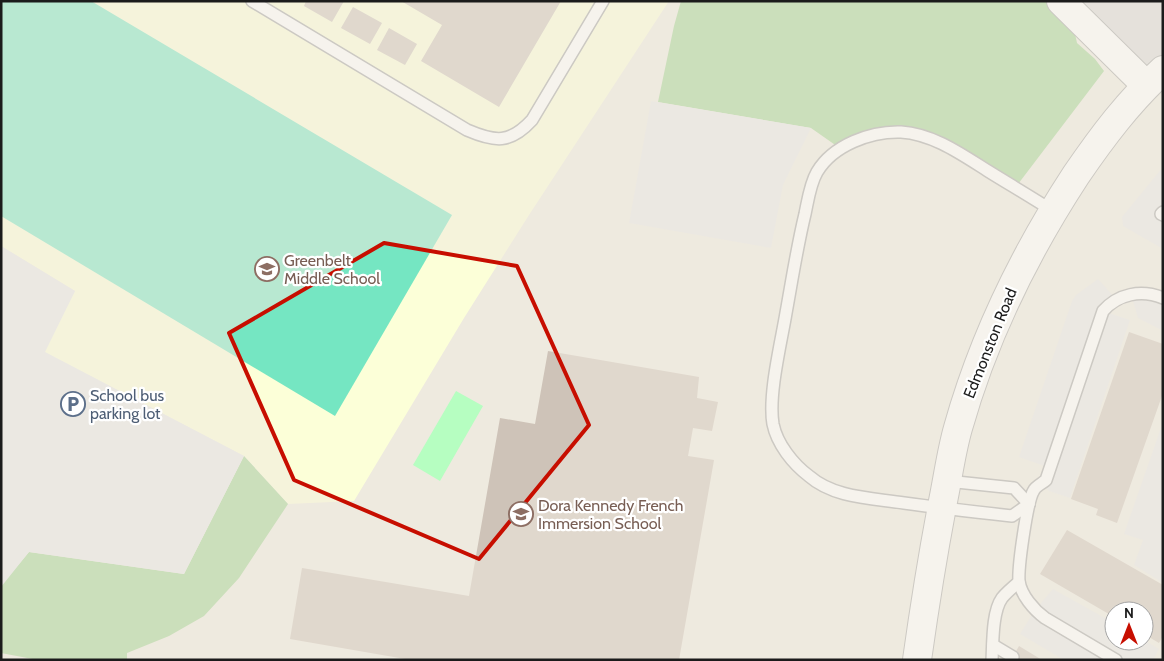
<svg xmlns="http://www.w3.org/2000/svg" width="1164" height="661" viewBox="0 0 1164 661" font-family="Cabin,sans-serif">
<rect width="100%" height="100%" fill="#eeeadf"/>
<!-- residential -->
<polygon fill="#d9d8d8" points="1061,1 1163,1 1163,70 1146,85"/>
<!-- education -->
<polygon fill="#fcffd8" points="1,1 669,1 529,215 464,318 354,501 288,504 244,456 44,352 75,291 1,246"/>
<!-- forest -->
<g fill="#9fd290">
<polygon points="681,1 1061,1 1070,11 1077,43 1095,59 1104,71 1015,188 952,149 902,132 841,149 811,128 658,102 674,26"/>
<polygon points="244,456 288,504 239,578 204,616 169,636 127,653 127,660 38,660 1,653 1,585 29,552 184,574"/>
</g>
<!-- park -->
<polygon fill="#b6fec1" points="456,391 483,406 440,481 413,465"/>
<!-- pitch -->
<polygon fill="#75e6c2" points="1,1 91,1 452,215 335,416 1,216"/>
<!-- parking -->
<g fill="#e7e7e7">
<polygon points="651,101 811,128 783,185 771,248 629,223"/>
<polygon points="1163,167 1163,249 1123,226 1122,217"/>
<polygon points="1,246 75,291 45,352 244,456 184,574 29,552 1,587"/>
<polygon points="1098,279 1116,299 1103,311 1130,320 1070,498 1049,491 1042,484 1050,468 1019,457 1072,301 1076,295"/>
<polygon points="1131,294 1163,298 1163,331 1138,318"/>
<polygon points="1163,422 1163,583 1134,565 1143,540 1124,534"/>
<polygon points="1053,589 1114,623 1114,641 1144,640 1159,649 1153,660 1064,660 1020,634 1035,610"/>
</g>
<!-- building -->
<g fill="#cec3b8">
<polygon points="306,1 344,1 332,22 304,6"/>
<polygon points="401,1 561,1 499,107 421,61 442,25"/>
<polygon points="353,7 382,23 370,44 341,28"/>
<polygon points="389,28 417,44 405,65 377,50"/>
<polygon points="1129,332 1163,344 1163,393 1117,523 1096,515 1098,509 1071,499"/>
<polygon points="548,351 699,377 697,398 718,402 712,431 693,428 688,456 714,460 679,660 411,660 290,639 302,568 469,596 500,418 535,424"/>
<polygon points="1067,530 1163,585 1163,636 1159,643 1144,634 1144,611 1114,611 1114,617 1040,574"/>
<polygon points="1019,646 1042,660 1011,660"/>
</g>
<g fill="none" stroke-linecap="round" stroke-linejoin="round">
<defs>
<g id="service">
<path d="M 252,1 L 467,130 C 495,142 510,144 532,120 L 603,1"/>
<polyline points="1163,212 1161,214 1163,215"/>
<polyline points="947,481 1014,488 1029,504"/>
<path d="M 1029,504 L 1012,516 C 976,512 940,508 904,503 C 872,498 834,498 809,476 C 793,464 777,444 773,424 C 768,395 781,343 786,313 C 792,280 797,247 805,214 C 808,200 810,184 817,172 C 833,145 871,131 901,132 C 933,134 961,154 988,171 C 1009,184 1031,197 1053,211"/>
<polyline points="993,645 1013,657"/>
<path d="M 992,660 C 993,643 992,612 1002,598 C 1007,592 1013,587 1019,582"/>
<path d="M 1116,660 L 1045,618 C 1034,610 1021,595 1019,581 C 1018,567 1027,500 1034,490 C 1036,486 1043,483 1046,480 L 1103,311 C 1118,294 1141,289 1163,298"/>
</g>
<g id="tertiary">
<polyline points="1061,1 1146,85"/>
<path d="M 917,660 C 925,603 934,547 945,491 C 949,470 952,449 958,428 C 983,339 1025,253 1076,175 C 1102,137 1129,101 1163,70"/>
</g>
</defs>
<!-- service casing -->
<use href="#service" stroke="#a2a2a2" stroke-width="14"/>
<!-- tertiary casing -->
<use href="#tertiary" stroke="#a2a2a2" stroke-width="30"/>
<!-- service -->
<use href="#service" stroke="#fff" stroke-width="11"/>
<!-- tertiary -->
<use href="#tertiary" stroke="#fff" stroke-width="28"/>
</g>
<!-- marked area -->
<path d="M0 0H1164V661H0ZM 384,243 L 517,266 L 589,425 L 479,559 L 294,480 L 229,333 Z" fill="#eeeadf" fill-opacity=".55" fill-rule="evenodd"/>
<path fill="none" stroke="#c70e00" stroke-width="4" stroke-linejoin="round" d="M 384,243 L 517,266 L 589,425 L 479,559 L 294,480 L 229,333 Z"/>
<!-- icons -->
<defs>
<symbol id="school-ring" viewBox="-11 -11 22 22"><circle r="9.5" fill="#fff" stroke="#8d6e63" stroke-width="1.5"/><path d="M0-5L7-2L0 1L-7-2ZM-4 1L0 2.5L4 1V4Q0 6-4 4Z" fill="#8d6e63"/></symbol>
<symbol id="parking-ring" viewBox="-11 -11 22 22"><circle r="9.5" fill="#fff" stroke="#5c6f8a" stroke-width="1.5"/><path d="M-3.5-5.5H1a3.5 3.5 0 0 1 0 7H-1V5.5H-3.5ZM-1-3.4V-.6H.8a1.4 1.4 0 0 0 0-2.8Z" fill="#5c6f8a"/></symbol>
</defs>
<g fill-rule="evenodd">
<use href="#school-ring" x="253" y="255" width="28" height="28"/>
<use href="#parking-ring" x="59" y="390" width="28" height="28"/>
<use href="#school-ring" x="507" y="500" width="28" height="28"/>
</g>
<g text-anchor="middle" dominant-baseline="central" stroke-width="4.5" stroke-linejoin="round" paint-order="stroke">
<!-- education labels -->
<g font-size="16" fill="#785e54" stroke="#fff" text-anchor="start">
<text x="284" y="260">Greenbelt<tspan x="284" dy="18">Middle School</tspan></text>
<text x="538" y="505">Dora Kennedy French<tspan x="538" dy="18">Immersion School</tspan></text>
</g>
<!-- street labels -->
<g font-size="16" fill="#1b1b1b" stroke="#fff">
<text transform="translate(990 343) rotate(-68)">Edmonston Road</text>
</g>
<!-- service labels -->
<g font-size="16" fill="#4e5e75" stroke="#fff" text-anchor="start">
<text x="90" y="395">School bus<tspan x="90" dy="18">parking lot</tspan></text>
</g>
</g>
<!-- border -->
<rect width="1164" height="661" fill="none" stroke="#1b1b1b" stroke-width="5"/>
<!-- north arrow -->
<g transform="translate(1129 626)"><circle r="24" fill="#ffffff" stroke="#a4a4a4"/>
<path d="M0-4L9 19L0 12L-9 19Z" fill="#c70e00"/>
<text y="-8" font-size="14" font-weight="bold" text-anchor="middle" fill="#1b1b1b">N</text>
</g>
</svg>
